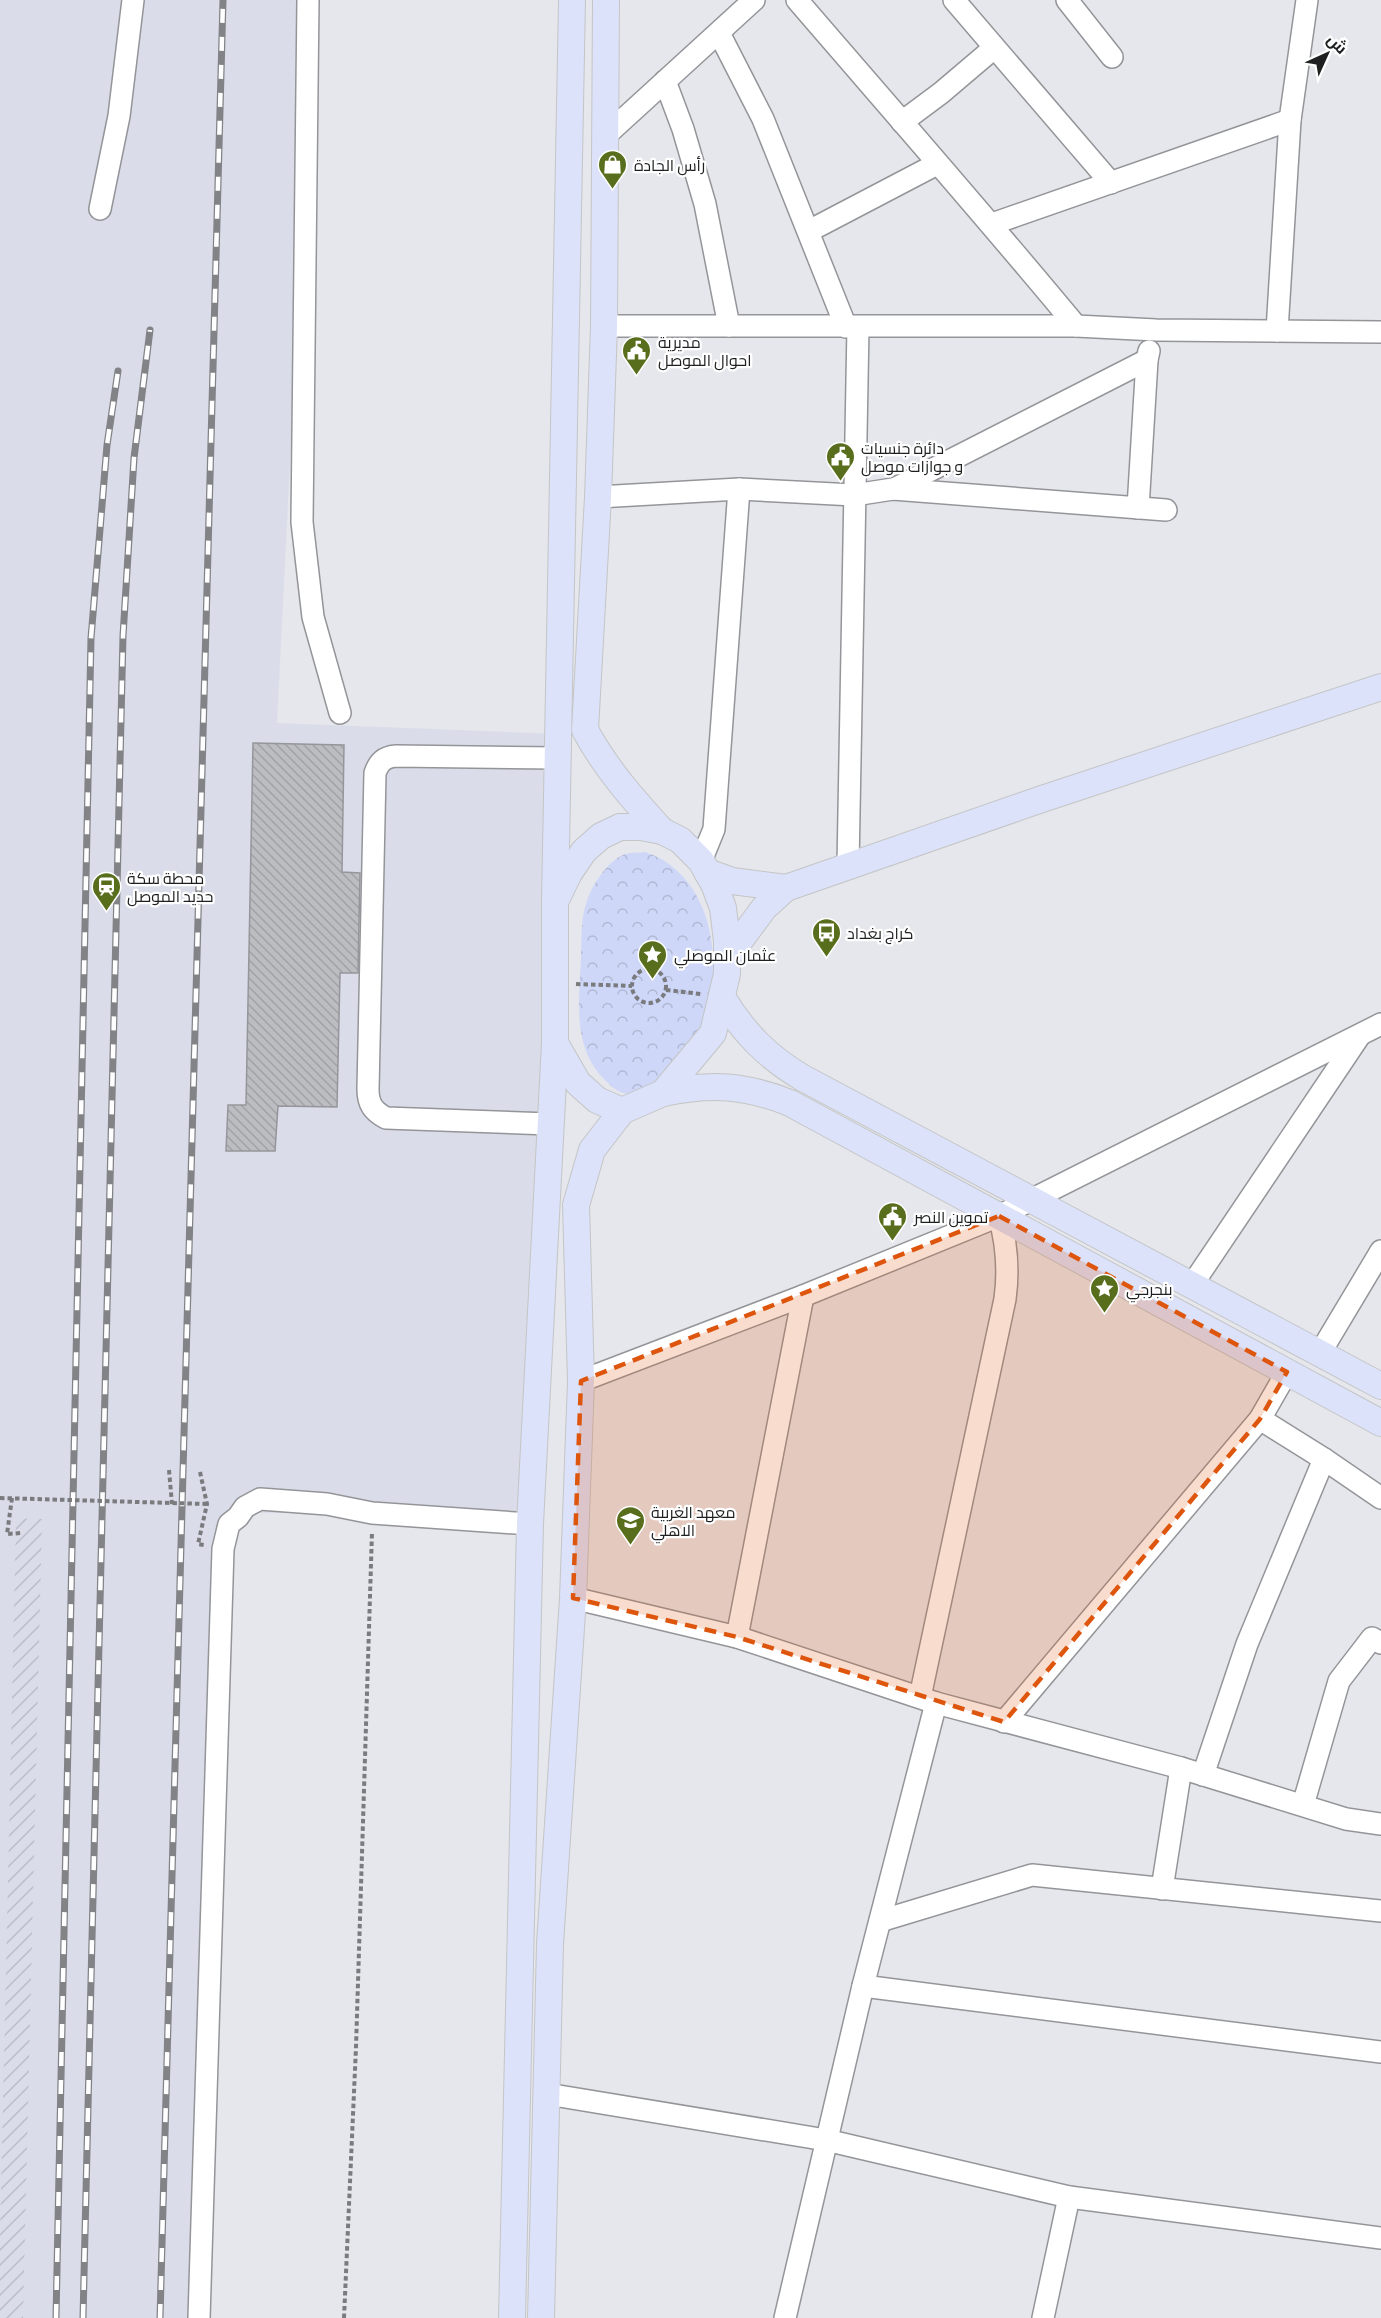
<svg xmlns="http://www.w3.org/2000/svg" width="1381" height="2318" viewBox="0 0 1381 2318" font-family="Commissioner,Cairo,sans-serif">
<defs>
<pattern id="industrial-furrows" width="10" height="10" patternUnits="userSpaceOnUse" patternTransform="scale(1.5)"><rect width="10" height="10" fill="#dadde9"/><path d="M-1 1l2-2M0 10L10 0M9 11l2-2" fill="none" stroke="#bbbdc8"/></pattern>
<pattern id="park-crowns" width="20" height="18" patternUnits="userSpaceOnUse" patternTransform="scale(1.5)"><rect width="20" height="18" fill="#ced7f8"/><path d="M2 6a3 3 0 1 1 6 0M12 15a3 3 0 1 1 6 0" fill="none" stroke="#b0b8d4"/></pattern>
<pattern id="building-back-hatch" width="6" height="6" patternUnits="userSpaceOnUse" patternTransform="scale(1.5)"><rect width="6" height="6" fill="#bcbdc1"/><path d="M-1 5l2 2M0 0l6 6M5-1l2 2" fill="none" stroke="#a1a2a6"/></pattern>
</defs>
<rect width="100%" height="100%" fill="#e6e7ec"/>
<!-- built -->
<polygon fill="#dadde9" points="0,0 313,0 277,723 559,734 530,1524 372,1513 224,1513 193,2318 0,2318"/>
<!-- industrial -->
<polygon fill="url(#industrial-furrows)" points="16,1518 42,1519 23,2318 0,2318 0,2238"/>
<!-- park -->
<path fill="url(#park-crowns)" d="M 645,852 C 715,875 727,971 700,1030 C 694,1043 680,1055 671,1066 C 661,1078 645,1096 627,1094 C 617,1092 612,1087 605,1080 C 572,1048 579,1000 581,959 C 582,940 580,919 587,901 C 592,885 607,862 623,855 C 629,852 639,853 645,852 Z"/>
<!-- building -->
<polygon fill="url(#building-back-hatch)" stroke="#95969b" stroke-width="1.5" points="253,743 344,745 342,872 360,873 358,973 340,973 337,1107 278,1106 275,1151 226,1151 228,1105 246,1105"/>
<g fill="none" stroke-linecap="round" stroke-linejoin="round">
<defs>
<g id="minor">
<polyline points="308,0 302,522 313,617 340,713"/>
<path d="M 797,0 C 890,108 985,216 1076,326"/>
<polyline points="954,0 1111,183"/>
<polyline points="1067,0 1112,57"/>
<polyline points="719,33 763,119 846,327"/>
<polyline points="665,81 683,129 705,204 729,326"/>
<polyline points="902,122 941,93 994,48"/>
<polyline points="604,137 754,0"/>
<polyline points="100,209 119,116 133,0"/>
<polyline points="992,224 1290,120"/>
<polyline points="809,231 937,164"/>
<polyline points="604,326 1076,326 1156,330 1381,332"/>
<polyline points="1277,331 1290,120 1307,0"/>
<polyline points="894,489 1147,360"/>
<polyline points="598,497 739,489 854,495 893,489 1166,510"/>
<polyline points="1138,508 1147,360 1149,351"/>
<polyline points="701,861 714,829 739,489"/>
<polyline points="848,866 858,327"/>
<path d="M 549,1124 L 386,1118 C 373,1111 368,1104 368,1089 L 375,773 C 379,762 384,757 396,756 L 558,758"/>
<polyline points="1192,1285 1360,1035"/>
<polyline points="1320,1353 1381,1251"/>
<polyline points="581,1381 803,1296 999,1216 1381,1024"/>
<polyline points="1324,1459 1381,1498"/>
<polyline points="573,1598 737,1637 936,1703 1181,1768 1346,1819 1381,1824"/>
<polyline points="737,1637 803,1296"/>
<path d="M 920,1697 L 1005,1299 C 1009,1270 1007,1244 999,1216"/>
<polyline points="1004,1722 1260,1419 1287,1372"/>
<polyline points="1203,1775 1247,1644 1324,1459 1260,1419"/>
<polyline points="1303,1805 1339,1681 1372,1638 1381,1643"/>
<polyline points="1162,1889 1181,1768"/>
<polyline points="880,1921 1032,1875 1381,1911"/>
<polyline points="863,1986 1381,2052"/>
<polyline points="547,2094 826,2140 1069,2197 1381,2238"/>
<polyline points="199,2318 223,1549 229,1524 238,1517 245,1507 260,1499 327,1504 372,1513 530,1524"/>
<polyline points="785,2318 863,1986 936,1703"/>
<polyline points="1043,2318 1069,2197"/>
</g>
<g id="major">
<path d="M 606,0 L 604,326 L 598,497 L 585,730 C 606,769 633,799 662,831"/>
<polygon points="620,827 641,827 662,831 680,840 701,861 714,884 723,908 727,941 727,974 713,1033 663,1093 622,1111 597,1100 578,1083 555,1043 555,902 569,873 584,851 601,836"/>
<polyline points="707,872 732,881 786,888"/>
<polyline points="555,902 572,0"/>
<polyline points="727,958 764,908 786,888 1042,799 1381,687"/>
<path d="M 722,997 C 743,1032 767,1057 803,1078 L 1381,1386"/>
<path d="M 663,1093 C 711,1083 745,1085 790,1103 L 1381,1423"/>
<polyline points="512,2318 530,1524 555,1043"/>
<polyline points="541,2318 550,1944 573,1598 581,1381 576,1205 592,1150 622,1111"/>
</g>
</defs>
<!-- minor casing -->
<use href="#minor" stroke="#949599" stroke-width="24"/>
<!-- major casing -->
<use href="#major" stroke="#c4c5c5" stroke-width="28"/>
<!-- path -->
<g stroke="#7a7b7e" stroke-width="4" stroke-dasharray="4.5 3" stroke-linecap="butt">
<circle cx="649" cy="986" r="17"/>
<polyline points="576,984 632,986"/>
<polyline points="666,990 701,994"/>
<polyline points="169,1470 172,1504"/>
<polyline points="200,1472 207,1504 198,1544 204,1545"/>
<polyline points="12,1498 7,1534 21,1533"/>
<polyline points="344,2318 356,2047 372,1532"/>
</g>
<!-- minor -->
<use href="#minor" stroke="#fff" stroke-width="21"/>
<!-- major -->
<use href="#major" stroke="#dbe2fa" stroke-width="26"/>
<defs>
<g id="rail">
<polyline points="56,2318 91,638 107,445 118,371"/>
<polyline points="83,2318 123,636 134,458 150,330"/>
<polyline points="160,2318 223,0"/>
</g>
</defs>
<!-- rail casing -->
<use href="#rail" stroke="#828386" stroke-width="7"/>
<!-- rail -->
<use href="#rail" stroke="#fff" stroke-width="4.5" stroke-dasharray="14" stroke-linecap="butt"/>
<!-- path-bridge -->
<polyline stroke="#7a7b7e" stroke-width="4" stroke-dasharray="4.5 3" stroke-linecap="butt" points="0,1498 207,1504"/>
</g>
<!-- marked area -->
<path fill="#de560d" fill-opacity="0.2" stroke="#de560d" stroke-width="4.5" stroke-dasharray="12 8" stroke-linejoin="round" d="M 999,1216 L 1287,1372 L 1260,1419 L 1004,1722 L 737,1637 L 573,1598 L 581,1381 Z"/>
<!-- icons -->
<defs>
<symbol id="shop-pin" viewBox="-11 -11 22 30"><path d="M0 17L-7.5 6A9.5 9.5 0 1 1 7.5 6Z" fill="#586e1d" stroke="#fff"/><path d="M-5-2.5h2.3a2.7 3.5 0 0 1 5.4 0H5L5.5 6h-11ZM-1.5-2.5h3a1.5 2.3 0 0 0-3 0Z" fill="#fff"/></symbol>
<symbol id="civic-pin" viewBox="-11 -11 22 30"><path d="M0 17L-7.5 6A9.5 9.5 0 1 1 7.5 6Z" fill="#586e1d" stroke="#fff"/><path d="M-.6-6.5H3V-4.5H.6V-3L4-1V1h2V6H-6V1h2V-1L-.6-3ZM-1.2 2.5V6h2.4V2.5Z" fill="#fff"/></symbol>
<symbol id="station-pin" viewBox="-11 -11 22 30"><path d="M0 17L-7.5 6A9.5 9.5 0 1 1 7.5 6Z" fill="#586e1d" stroke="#fff"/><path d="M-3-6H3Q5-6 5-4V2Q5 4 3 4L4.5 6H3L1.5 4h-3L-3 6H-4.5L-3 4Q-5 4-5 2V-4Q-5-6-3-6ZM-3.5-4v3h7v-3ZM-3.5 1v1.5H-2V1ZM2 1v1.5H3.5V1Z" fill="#fff"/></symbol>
<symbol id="bus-pin" viewBox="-11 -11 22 30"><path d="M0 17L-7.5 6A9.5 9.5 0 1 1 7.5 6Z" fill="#586e1d" stroke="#fff"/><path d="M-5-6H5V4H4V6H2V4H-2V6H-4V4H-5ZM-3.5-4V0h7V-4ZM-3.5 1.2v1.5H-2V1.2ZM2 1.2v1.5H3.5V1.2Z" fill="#fff"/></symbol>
<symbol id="sight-pin" viewBox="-11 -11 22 30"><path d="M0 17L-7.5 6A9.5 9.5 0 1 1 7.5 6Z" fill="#586e1d" stroke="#fff"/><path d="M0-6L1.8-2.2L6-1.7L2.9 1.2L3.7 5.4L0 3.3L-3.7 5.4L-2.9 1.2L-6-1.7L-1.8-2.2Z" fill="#fff"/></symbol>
<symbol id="school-pin" viewBox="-11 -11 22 30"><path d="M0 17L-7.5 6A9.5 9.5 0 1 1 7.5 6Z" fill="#586e1d" stroke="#fff"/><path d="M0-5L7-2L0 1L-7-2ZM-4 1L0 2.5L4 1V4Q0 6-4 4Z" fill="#fff"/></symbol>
</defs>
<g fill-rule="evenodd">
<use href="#shop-pin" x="596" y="148" width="33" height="45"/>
<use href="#civic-pin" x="620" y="334" width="33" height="45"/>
<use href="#civic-pin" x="824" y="440" width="33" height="45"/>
<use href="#station-pin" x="90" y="870" width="33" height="45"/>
<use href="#bus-pin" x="810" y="916" width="33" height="45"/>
<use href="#sight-pin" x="636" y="938" width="33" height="45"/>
<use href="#civic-pin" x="876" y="1200" width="33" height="45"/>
<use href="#sight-pin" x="1088" y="1272" width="33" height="45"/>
<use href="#school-pin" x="614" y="1504" width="33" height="45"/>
</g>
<g text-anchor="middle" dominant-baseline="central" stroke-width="4.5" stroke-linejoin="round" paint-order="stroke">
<!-- poi labels -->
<g font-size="16" fill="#1e1f20" stroke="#fff" text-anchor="start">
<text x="634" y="164">رأس الجادة</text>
<text x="658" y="341">مديرية<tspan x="658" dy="18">احوال الموصل</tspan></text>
<text x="861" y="447">دائرة جنسيات<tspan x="861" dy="18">و جوازات موصل</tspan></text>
<text x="127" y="877">محطة سكة<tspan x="127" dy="18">حديد الموصل</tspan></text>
<text x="847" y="932">كراج بغداد</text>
<text x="674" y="954">عثمان الموصلي</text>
<text x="914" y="1216">تموين النصر</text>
<text x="1126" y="1288">بنجرجي</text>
<text x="651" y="1511">معهد الغربية<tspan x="651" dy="18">الاهلي</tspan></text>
</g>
</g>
<!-- north arrow -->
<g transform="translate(1327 54) rotate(45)" stroke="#ffffff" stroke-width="4.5" paint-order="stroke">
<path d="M0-4.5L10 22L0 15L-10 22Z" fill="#1e1f20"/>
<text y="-9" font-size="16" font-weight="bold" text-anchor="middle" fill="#1e1f20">ش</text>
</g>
</svg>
